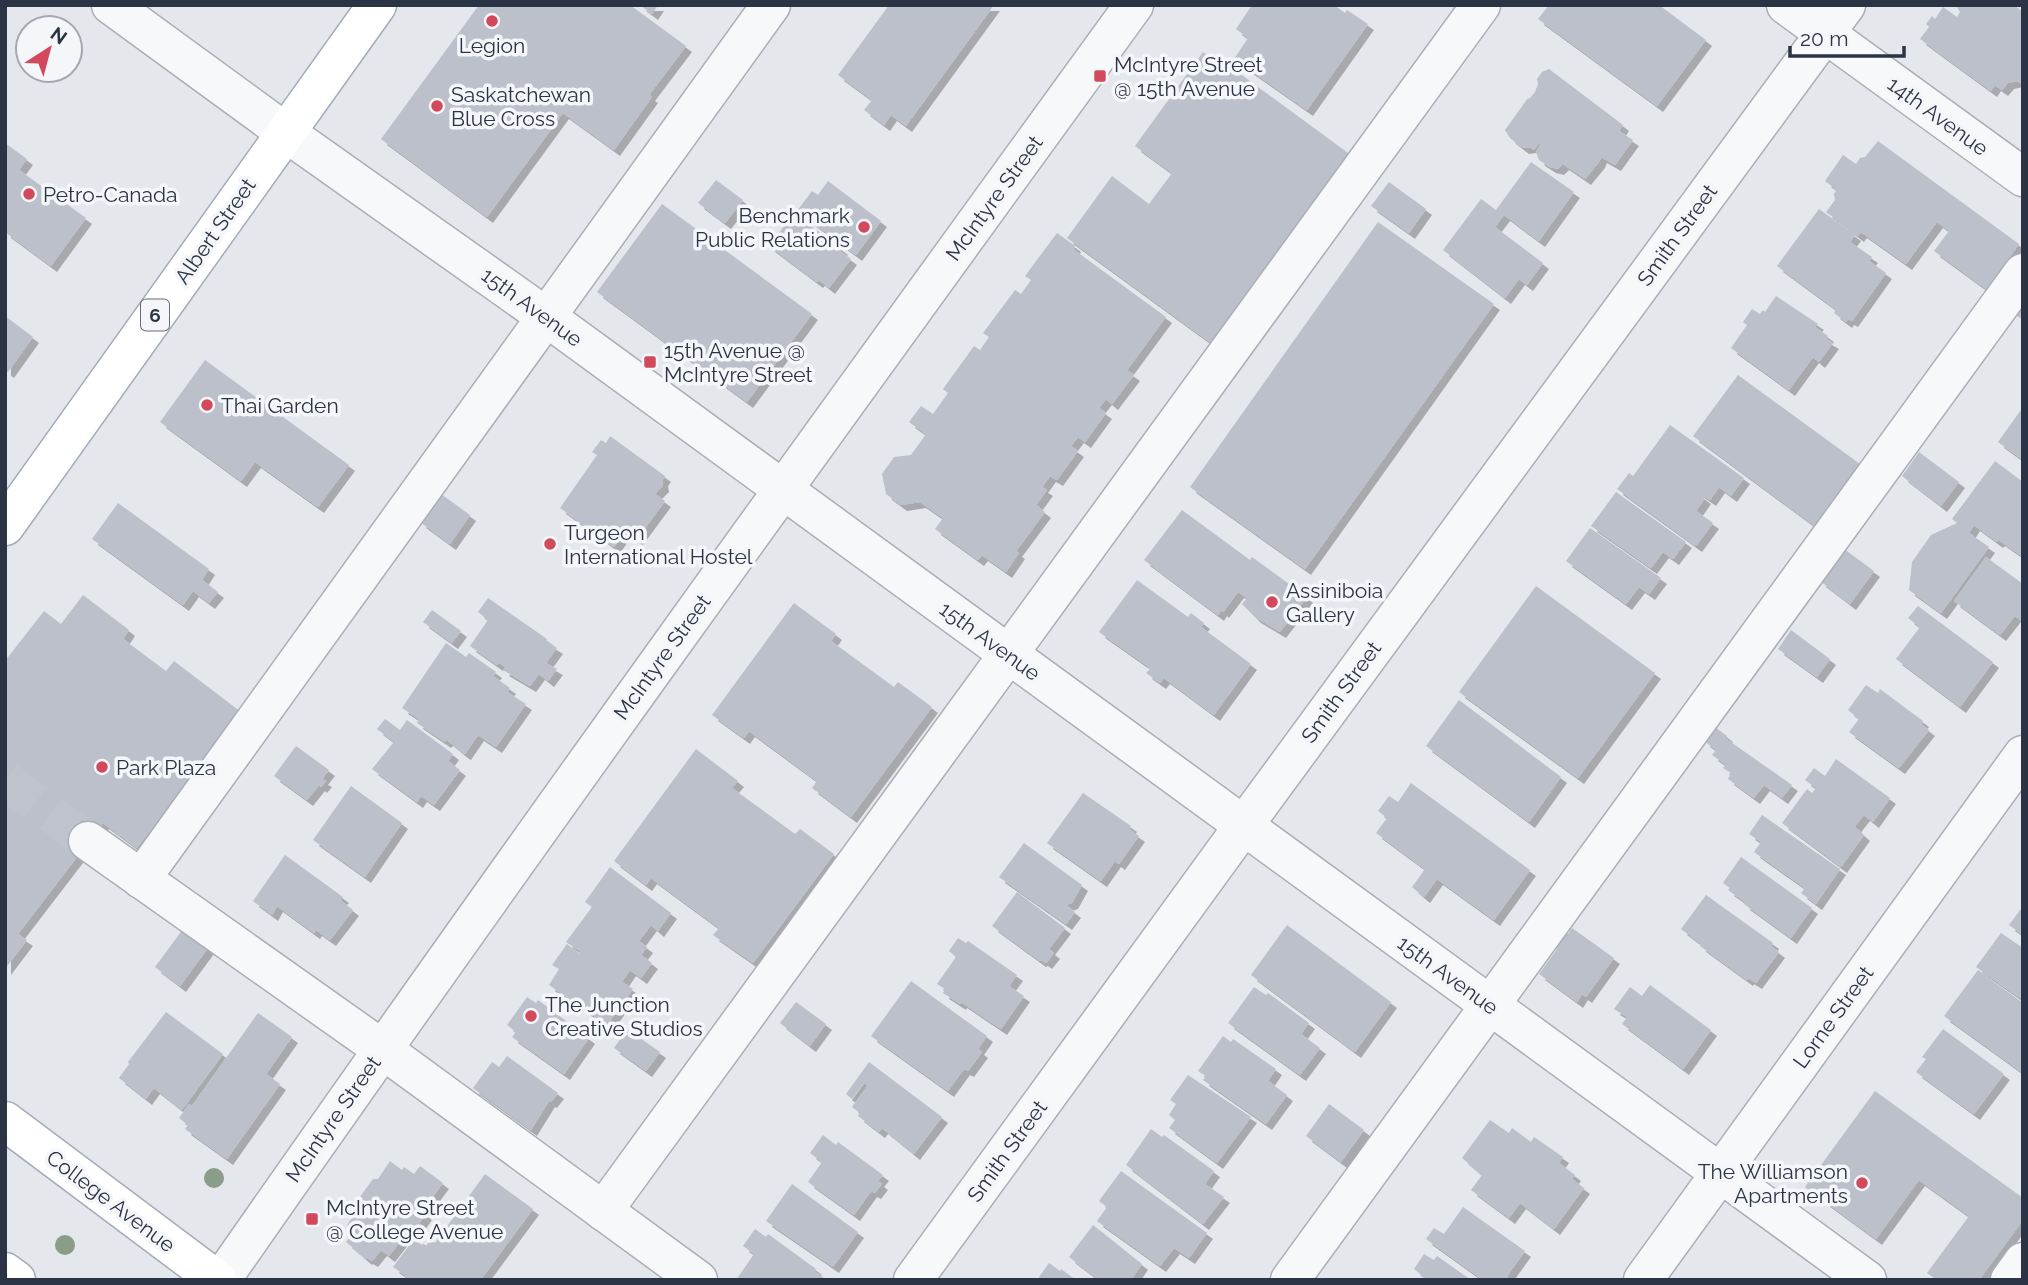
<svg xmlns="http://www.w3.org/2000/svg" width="2028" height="1285" viewBox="0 0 2028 1285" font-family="Raleway,sans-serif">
<defs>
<filter id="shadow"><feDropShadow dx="6" dy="6" stdDeviation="0" flood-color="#0004"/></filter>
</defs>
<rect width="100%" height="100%" fill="#e4e7ec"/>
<!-- building -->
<g fill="#bbc0ca" filter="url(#shadow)">
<polygon points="479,5 630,5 686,46 649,95 652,97 614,150 563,113 487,217 381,139"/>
<polygon points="640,5 658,5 652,14"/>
<polygon points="889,5 994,5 906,126 891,115 884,125 864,110 872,100 838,75"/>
<polygon points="1252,5 1334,5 1345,13 1347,10 1368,24 1307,110 1234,59 1248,38 1236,29"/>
<polygon points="1549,5 1659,5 1706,40 1657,106 1538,19"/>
<polygon points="1956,5 2014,5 2023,12 2023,85 2017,81 2008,83 2002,90 1995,85 1991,91 1920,39 1929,27 1926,24 1932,16 1935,19 1943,7 1957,17 1960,12"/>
<polygon points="1203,52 1236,76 1239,73 1359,161 1222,351 1067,238 1112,176 1149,204 1172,173 1135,146"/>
<polygon points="1549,69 1623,125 1619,131 1633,140 1615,165 1601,157 1599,162 1585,179 1563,164 1558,169 1550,167 1539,160 1536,152 1541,144 1539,143 1534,150 1530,147 1523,148 1510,138 1505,130 1528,98 1529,99 1535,92 1538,84 1537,79 1542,72"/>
<polygon points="1878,141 2019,244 1986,289 1934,251 1949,231 1937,222 1906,264 1861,232 1858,236 1826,212 1835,200 1834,194 1837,190 1825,181 1843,155 1856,164 1860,158 1865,157"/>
<polygon points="5,143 27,159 19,170 86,218 51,266 5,232"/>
<polygon points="1531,162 1574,192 1539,241 1504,215 1495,227 1543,263 1527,285 1519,279 1505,298 1443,250 1481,199 1496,210"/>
<polygon points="716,180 743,200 725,223 698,203"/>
<polygon points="828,181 881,221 856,255 797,211 812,191 818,195"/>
<polygon points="1389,182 1426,209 1409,233 1371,206"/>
<polygon points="662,204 812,314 747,402 597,292"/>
<polygon points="1819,209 1855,235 1850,242 1872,257 1869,261 1886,273 1852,321 1848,319 1846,322 1834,313 1836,310 1826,302 1777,266"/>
<polygon points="794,213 842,249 840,251 851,259 829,288 819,280 817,282 769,246"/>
<polygon points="1378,222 1494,304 1305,569 1190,487"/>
<polygon points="1057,233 1075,246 1073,249 1166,317 1127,370 1134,375 1112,404 1106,399 1099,408 1106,413 1085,442 1078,437 1071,446 1078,451 1057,480 1050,476 1042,487 1047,490 1036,505 1045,512 1016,551 1019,553 1006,572 982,555 978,560 935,529 943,518 920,502 901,505 886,494 882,474 894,457 911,455 926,434 909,422 921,406 933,414 948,393 943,389 974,346 980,350 989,337 983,333 1015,290 1021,294 1031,280 1025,276"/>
<polygon points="1776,296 1818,324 1815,327 1828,336 1826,339 1833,343 1819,362 1813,357 1789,390 1731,348 1747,325 1743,322 1752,309 1760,314 1763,310 1765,312"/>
<polygon points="2023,305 2023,320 2016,315"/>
<polygon points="5,316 33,337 8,372 5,370"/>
<polygon points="205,360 349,465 318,507 255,462 241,481 160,422"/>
<polygon points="1738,375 1860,464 1815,526 1693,436"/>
<polygon points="2023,407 2023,460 1998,442"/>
<polygon points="1670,425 1744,478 1731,496 1719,487 1710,500 1661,466 1705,498 1696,511 1713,523 1696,546 1617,489 1629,473 1633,476"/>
<polygon points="610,436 665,476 662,480 663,486 655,494 665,501 637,539 625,532 614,547 560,508 597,455 592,452 601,440 606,443"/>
<polygon points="1919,452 1959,482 1941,506 1902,476"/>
<polygon points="1995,461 2023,482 2023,557 1999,540 1997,542 1974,525 1969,533 1989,547 1941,613 1909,590 1912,562 1931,535 1957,523 1952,519"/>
<polygon points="1616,492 1686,542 1673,559 1663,552 1651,568 1591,526"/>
<polygon points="441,494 470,515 450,544 420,522"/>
<polygon points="118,503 209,569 202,580 218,592 209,603 193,591 183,605 92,539"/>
<polygon points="1182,510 1250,560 1252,557 1307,597 1280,632 1255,617 1242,604 1247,598 1238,592 1223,612 1221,610 1218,615 1144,560"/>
<polygon points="1590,528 1661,578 1649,594 1639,587 1626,604 1566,561"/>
<polygon points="1844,549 1874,571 1850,604 1820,581"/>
<polygon points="1986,557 2023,584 2023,622 2015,616 2000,635 1954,601"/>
<polygon points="1137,580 1188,617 1191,613 1204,623 1201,627 1251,664 1214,715 1164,678 1160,683 1146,673 1150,669 1146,665 1099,632"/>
<polygon points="1536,586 1655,673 1578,778 1459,692"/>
<polygon points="83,595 129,630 123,639 166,671 174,661 241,712 137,848 103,823 18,934 27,940 5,969 5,661 44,611 61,624"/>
<polygon points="488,598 547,639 546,641 557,648 546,663 557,669 548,681 539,674 530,686 503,670 506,667 499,663 497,665 470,646 488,620 478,612"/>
<polygon points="794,603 836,634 831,641 894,687 898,682 932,707 851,817 812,788 817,781 749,731 744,738 712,715"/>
<polygon points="1918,606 1993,662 1960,707 1896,659 1920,627 1908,618"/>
<polygon points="432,610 461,631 452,643 423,622"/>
<polygon points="1791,630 1830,659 1817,677 1778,649"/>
<polygon points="446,643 466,657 469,653 496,672 493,676 510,688 507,692 526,704 496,747 478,735 465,754 463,753 447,740 445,742 417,723 419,719 402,708"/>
<polygon points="1866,685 1878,693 1880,689 1923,721 1921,724 1929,730 1899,768 1849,732 1859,719 1848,710"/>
<polygon points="1459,700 1561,777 1529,822 1426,746"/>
<polygon points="385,719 400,730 407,720 453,754 448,761 460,770 434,805 421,796 417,802 372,769 394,742 377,729"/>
<polygon points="1715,727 1727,736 1725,738 1792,785 1782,798 1764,785 1754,798 1728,779 1731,773 1723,768 1726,765 1712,755 1716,750 1704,741"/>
<polygon points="296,746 329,770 322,779 326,781 321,787 319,785 307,800 274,776"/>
<polygon points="696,749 738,781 732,788 795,834 800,829 834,854 753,963 713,935 719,928 651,878 646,885 614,861"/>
<polygon points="1836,759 1890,798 1873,822 1864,815 1856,825 1856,828 1864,835 1841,867 1782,823 1807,789 1812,793 1816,788 1805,780 1814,768 1825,776"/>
<polygon points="1411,783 1530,870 1494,920 1437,879 1424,897 1412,887 1425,869 1376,833 1387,818 1378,811 1389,796 1398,802"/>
<polygon points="351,786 402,823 365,877 313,840"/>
<polygon points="1083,793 1131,826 1129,829 1139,836 1119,864 1115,861 1101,881 1047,843"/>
<polygon points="1762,815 1840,869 1816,904 1801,893 1805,888 1754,852 1761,842 1749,834"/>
<polygon points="1024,843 1082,885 1072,903 1066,905 1075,912 1066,924 999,877"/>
<polygon points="285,855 343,897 340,900 353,910 330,940 316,930 314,933 277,906 272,915 253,901"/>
<polygon points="1741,857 1812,908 1791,938 1744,904 1745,902 1728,890 1730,888 1723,883"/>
<polygon points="610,867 671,913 658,931 651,925 639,941 647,947 641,955 652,963 641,978 630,970 622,982 633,989 607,1025 549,985 559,969 552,965 567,944 580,954 581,952 566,942 592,907 585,902"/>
<polygon points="1017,892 1065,928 1049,949 1054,953 1046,963 1042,960 1040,961 992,926"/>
<polygon points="1706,895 1773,943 1771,946 1779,952 1756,983 1748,978 1747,980 1700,946 1701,944 1681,929"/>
<polygon points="2023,906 2023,935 2009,925"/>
<polygon points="1287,925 1391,1002 1355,1052 1251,975"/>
<polygon points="1572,928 1614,958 1586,997 1582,994 1577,1002 1539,974 1557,949 1553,946 1564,931 1568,934"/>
<polygon points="183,929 208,948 180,986 155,967"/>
<polygon points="2001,933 2023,948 2023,1000 1976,967"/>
<polygon points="958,938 966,943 968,941 1017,975 1009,986 1024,996 1001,1029 961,1002 960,1004 943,993 945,989 937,984 956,957 949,951"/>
<polygon points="1978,970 2023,1003 2023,1073 1944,1016"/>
<polygon points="911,981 987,1036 978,1049 982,1052 968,1071 964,1069 948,1091 871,1036"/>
<polygon points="1650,985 1711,1030 1683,1069 1622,1024 1627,1017 1614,1009 1630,987 1642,996"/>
<polygon points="1254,987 1266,995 1268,993 1309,1023 1301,1034 1320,1048 1300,1075 1228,1023"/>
<polygon points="527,997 536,1003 538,1000 589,1038 564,1074 512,1037 516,1032 507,1025"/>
<polygon points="796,1002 826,1024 810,1046 780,1023"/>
<polygon points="166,1012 223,1054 182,1110 154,1088 146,1099 119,1078 129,1064 128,1062"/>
<polygon points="258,1013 292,1037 266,1074 280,1084 227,1159 185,1129 188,1125 179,1118 189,1104 192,1106"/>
<polygon points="627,1029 660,1052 646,1071 614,1048"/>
<polygon points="1943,1029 2004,1074 1974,1114 1916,1072 1926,1059 1922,1057"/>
<polygon points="1223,1036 1231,1042 1233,1039 1276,1069 1268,1081 1287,1095 1266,1124 1203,1080 1206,1076 1198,1071"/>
<polygon points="507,1056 558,1093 551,1102 549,1101 531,1130 473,1088 492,1062 499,1067"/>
<polygon points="869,1062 942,1117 914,1154 882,1128 879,1132 858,1116 860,1113 852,1107 868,1085 864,1083 852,1099 846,1094"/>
<polygon points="1188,1075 1251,1117 1217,1163 1169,1128 1175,1120 1169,1115 1176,1104 1170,1100"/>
<polygon points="1875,1091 2023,1198 2023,1220 1979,1280 1937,1280 1927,1273 1969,1216 1919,1180 1876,1239 1805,1187"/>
<polygon points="1329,1104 1364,1130 1341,1162 1306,1136"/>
<polygon points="1490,1120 1509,1133 1512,1128 1531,1142 1534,1137 1563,1157 1559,1163 1575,1175 1572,1179 1584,1188 1554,1229 1520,1203 1509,1218 1471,1190 1482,1175 1462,1158"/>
<polygon points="1151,1129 1162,1137 1164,1135 1214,1171 1205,1184 1224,1197 1203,1224 1126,1165"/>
<polygon points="823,1135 836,1145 838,1142 883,1175 878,1181 882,1184 875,1193 871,1191 854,1215 808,1182 822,1162 810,1153"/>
<polygon points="390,1161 402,1170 404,1167 414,1174 420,1166 443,1183 422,1211 426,1214 407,1241 403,1238 389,1256 381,1250 372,1261 367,1258 366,1259 346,1242 355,1231 347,1225 358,1209 354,1205 373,1179 378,1179"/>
<polygon points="1121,1171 1207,1233 1189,1258 1174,1248 1160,1266 1097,1221 1107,1207 1099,1201"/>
<polygon points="485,1174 533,1209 482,1278 485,1280 403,1280 406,1276 393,1267 411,1243 413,1244 417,1238 421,1240 419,1243 425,1247 431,1240 435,1243"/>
<polygon points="792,1184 858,1232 833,1267 766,1221"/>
<polygon points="1463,1207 1525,1251 1507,1276 1509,1280 1483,1280 1426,1239 1434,1228 1444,1234"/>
<polygon points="1093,1225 1142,1264 1131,1280 1099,1280 1069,1257"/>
<polygon points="755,1229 766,1237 768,1234 816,1269 814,1271 824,1278 823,1280 736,1280 754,1254 743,1246"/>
<polygon points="1424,1254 1434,1260 1437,1256 1471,1280 1421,1280 1424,1277 1414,1269"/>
<polygon points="1049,1263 1060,1271 1061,1269 1076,1280 1037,1280"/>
</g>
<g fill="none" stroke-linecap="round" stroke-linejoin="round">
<!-- minor-tunnel -->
<polyline stroke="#bfc3cb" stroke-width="38" stroke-dasharray="38 19" stroke-linecap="butt" points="5,780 88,841"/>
<defs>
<g id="minor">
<polyline points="111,5 285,132 545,316 1867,1280"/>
<polyline points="1786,5 2023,177"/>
<polyline points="88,841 382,1049 698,1280"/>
<polyline points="141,879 771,5"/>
<polyline points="603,1211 1481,5"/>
<path d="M 221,1280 C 520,851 827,428 1134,5"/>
<polyline points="913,1280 1244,825 1846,5"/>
<polyline points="1290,1280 2023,273"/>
<polyline points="1643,1280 2023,755"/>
<polyline points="2010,1280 2023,1262"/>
</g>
<g id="major">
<polyline points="5,526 377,5"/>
<polyline points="5,1121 217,1280"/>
<polyline points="5,1272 16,1280"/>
</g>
</defs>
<!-- minor casing -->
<use href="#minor" stroke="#a9aeb7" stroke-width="41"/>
<!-- major casing -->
<use href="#major" stroke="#a3abb8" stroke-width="41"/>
<!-- minor -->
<use href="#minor" stroke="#f7f8fa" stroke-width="38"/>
<!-- major -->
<use href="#major" stroke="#fff" stroke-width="38"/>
</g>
<!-- trees -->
<g fill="#899d89">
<circle cx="214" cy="1178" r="10"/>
<circle cx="65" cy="1245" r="10"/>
</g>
<!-- markers -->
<g fill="#d1495b" stroke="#f4f6f9" stroke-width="2.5">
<circle cx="492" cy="21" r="7"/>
<rect x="1093" y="69" width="14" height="14" rx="3.5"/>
<circle cx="437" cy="106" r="7"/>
<circle cx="29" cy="194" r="7"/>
<circle cx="864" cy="227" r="7"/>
<rect x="643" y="355" width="14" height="14" rx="3.5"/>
<circle cx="207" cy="405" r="7"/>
<circle cx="550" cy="544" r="7"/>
<circle cx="1272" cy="602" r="7"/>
<circle cx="102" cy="767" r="7"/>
<circle cx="531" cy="1016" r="7"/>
<circle cx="1862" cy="1183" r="7"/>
<rect x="305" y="1212" width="14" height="14" rx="3.5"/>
</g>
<g text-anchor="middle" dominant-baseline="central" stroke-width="7" stroke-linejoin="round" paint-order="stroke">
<!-- shield labels -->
<rect fill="#f4f6f9" stroke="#676e7b" stroke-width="2" x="141" y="299.5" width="28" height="31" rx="5"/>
<g font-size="19" font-weight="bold" fill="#2b3445">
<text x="155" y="315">6</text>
</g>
<!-- poi labels -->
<g font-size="21" fill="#2b3445" stroke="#f4f6f9" text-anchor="start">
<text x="492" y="45" text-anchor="middle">Legion</text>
<text x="1114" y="64">McIntyre Street<tspan x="1114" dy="24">@ 15th Avenue</tspan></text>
<text x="451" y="94">Saskatchewan<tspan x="451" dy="24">Blue Cross</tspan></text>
<text x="43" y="194">Petro-Canada</text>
<text x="850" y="215" text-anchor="end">Benchmark<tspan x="850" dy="24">Public Relations</tspan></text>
<text x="664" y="350">15th Avenue @<tspan x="664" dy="24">McIntyre Street</tspan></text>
<text x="221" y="405">Thai Garden</text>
<text x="564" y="532">Turgeon<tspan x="564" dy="24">International Hostel</tspan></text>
<text x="1286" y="590">Assiniboia<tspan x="1286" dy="24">Gallery</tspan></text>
<text x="116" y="767">Park Plaza</text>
<text x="545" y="1004">The Junction<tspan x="545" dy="24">Creative Studios</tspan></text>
<text x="1848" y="1171" text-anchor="end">The Williamson<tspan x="1848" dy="24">Apartments</tspan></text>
<text x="326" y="1207">McIntyre Street<tspan x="326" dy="24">@ College Avenue</tspan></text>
</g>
<!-- street labels -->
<g font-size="21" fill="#2b3445" stroke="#f4f6f9">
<text transform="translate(1938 116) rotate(36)">14th Avenue</text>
<text transform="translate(994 198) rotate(-54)">McIntyre Street</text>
<text transform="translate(215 231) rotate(-55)">Albert Street</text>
<text transform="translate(1677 235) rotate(-54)">Smith Street</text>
<text transform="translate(532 307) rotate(36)">15th Avenue</text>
<text transform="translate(990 641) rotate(36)">15th Avenue</text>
<text transform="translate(662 657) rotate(-54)">McIntyre Street</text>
<text transform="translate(1341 692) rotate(-54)">Smith Street</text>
<text transform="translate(1448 975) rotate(36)">15th Avenue</text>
<text transform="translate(1833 1017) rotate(-54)">Lorne Street</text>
<text transform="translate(333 1119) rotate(-55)">McIntyre Street</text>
<text transform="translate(1007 1151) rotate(-54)">Smith Street</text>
<text transform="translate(111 1201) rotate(37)">College Avenue</text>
</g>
</g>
<!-- border -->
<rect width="2028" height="1285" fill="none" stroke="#2b3445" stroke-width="14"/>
<!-- north arrow -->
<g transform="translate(49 49) rotate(36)"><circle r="33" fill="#f4f6f9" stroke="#a4a8b1" stroke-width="2"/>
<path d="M0-5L12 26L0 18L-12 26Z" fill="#d1495b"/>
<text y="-10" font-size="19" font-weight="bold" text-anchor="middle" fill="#2b3445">N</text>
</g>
<!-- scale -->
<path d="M1790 46v10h114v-10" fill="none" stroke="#2b3445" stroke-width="3.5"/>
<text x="1800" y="46" font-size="21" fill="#2b3445" stroke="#f4f6f9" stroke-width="5" paint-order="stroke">20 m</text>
</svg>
